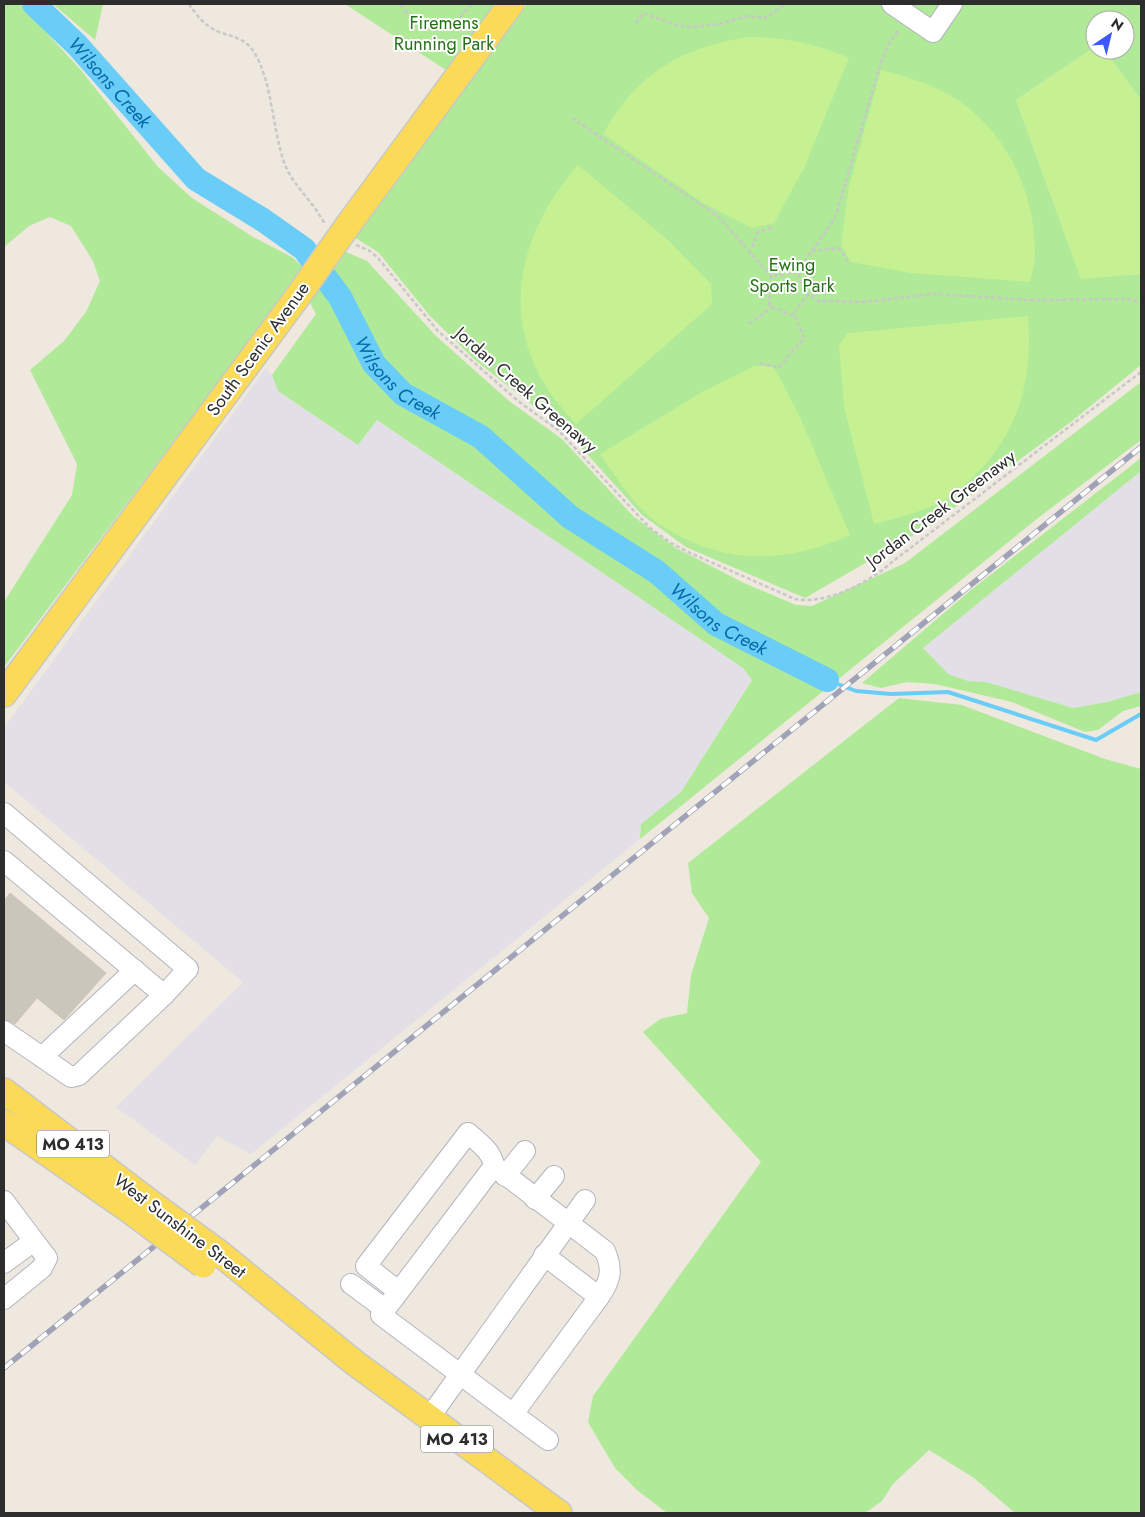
<svg xmlns="http://www.w3.org/2000/svg" width="1145" height="1517" viewBox="0 0 1145 1517" font-family="Jost,sans-serif">
<rect width="100%" height="100%" fill="#efe8de"/>
<!-- industrial -->
<g fill="#e2dfe7">
<polygon points="266,368 272,375 278,391 358,445 377,420 743,668 752,679 681,792 641,824 640,839 251,1154 217,1136 195,1165 116,1107 243,982 4,782 4,728"/>
<polygon points="1141,471 1141,692 1107,702 1073,708 986,682 968,681 948,674 923,648"/>
</g>
<!-- green -->
<g fill="#b0e997">
<polygon points="4,4 20,4 80,69 158,167 192,198 253,237 292,257 304,268 4,667 4,602 72,495 77,464 30,370 64,341 86,312 100,281 93,261 71,226 50,217 29,226 4,247"/>
<polygon points="53,4 103,4 95,40"/>
<polygon points="345,4 501,4 452,74"/>
<polygon points="527,4 1141,4 1141,100 1104,50 1125,50 1125,20 1095,20 1095,47 1016,100 1081,278 1141,274 1141,365 1072,421 931,525 805,598 686,547 642,515 568,433 475,360 430,316 378,252 354,237"/>
<polygon points="344,251 367,261 436,336 509,401 562,439 633,516 676,548 744,583 796,605 812,606 905,563 1141,382 1141,440 1038,518 640,839 641,824 681,792 752,680 743,668 377,420 358,445 278,391 272,375 316,314 308,299"/>
<polygon points="1141,458 1141,471 923,648 948,674 968,681 986,682 1073,708 1107,702 1141,692 1141,706 1123,711 1098,730 1085,732 1012,702 935,684 907,682 881,688 862,683 971,590"/>
<polygon points="899,698 962,705 1105,759 1141,769 1141,1513 1015,1513 974,1478 929,1450 893,1484 882,1501 865,1513 667,1513 637,1490 615,1468 588,1422 593,1396 761,1162 643,1032 660,1019 687,1013 691,975 709,918 692,893 688,863"/>
</g>
<!-- pitch -->
<g fill="#c5f192">
<path d="M 749,37 C 785,37 816,44 849,58 L 804,168 L 774,223 L 752,228 L 703,203 L 603,134 C 636,74 681,47 749,37 Z"/>
<polygon points="1095,47 1095,50 1104,50 1141,100 1141,274 1081,279 1016,100"/>
<path d="M 881,70 C 908,77 936,85 959,101 C 1008,134 1035,194 1035,252 C 1035,262 1032,273 1030,282 L 911,273 L 851,262 L 841,245 L 849,186 Z"/>
<path d="M 578,165 L 668,240 L 711,284 L 712,304 L 576,424 C 566,412 555,401 547,388 C 498,311 522,229 578,165 Z"/>
<path d="M 1028,316 C 1033,378 1019,435 972,478 C 962,487 951,498 939,503 C 918,513 896,518 874,524 L 844,407 L 839,345 L 848,333 Z"/>
<path d="M 755,366 L 774,367 L 800,417 L 850,535 C 786,564 723,566 662,526 C 636,509 618,480 600,454 L 702,392 Z"/>
</g>
<g fill="none" stroke-linecap="round" stroke-linejoin="round">
<!-- stream -->
<polyline stroke="#6acdf8" stroke-width="4" points="827,680 856,691 891,694 948,692 1096,740 1141,714"/>
<!-- river -->
<path stroke="#6acdf8" stroke-width="24" id="s1" d="M 34,4 L 77,45 L 196,179 L 263,220 L 304,249 L 340,297 L 374,364 L 403,394 L 481,437 L 570,517 L 657,572 L 716,624 L 827,680"/>
</g>
<!-- building -->
<polygon fill="#cbc6bc" stroke="#cbc5b7" points="10,893 106,973 64,1020 37,998 15,1024 4,1019 4,901"/>
<g fill="none" stroke-linecap="round" stroke-linejoin="round">
<defs>
<g id="minor">
<polyline points="892,4 933,32 952,4"/>
<polyline points="4,813 188,969 164,995 4,861"/>
<polyline points="4,1031 71,1077 79,1075 164,995"/>
<polyline points="42,1057 135,970"/>
<polyline points="505,1176 525,1151"/>
<polyline points="535,1199 554,1176"/>
<polyline points="4,1201 34,1241 4,1263"/>
<polyline points="351,1284 385,1309"/>
<path d="M 398,1291 L 366,1266 L 468,1133 C 479,1143 492,1151 494,1166"/>
<polyline points="4,1299 42,1268 47,1258 34,1241"/>
<path d="M 513,1414 L 381,1315 L 494,1166 L 605,1251 C 613,1270 611,1280 599,1297 L 544,1255"/>
<polyline points="429,1418 585,1200"/>
<polyline points="548,1440 513,1414 599,1297"/>
</g>
<g id="major">
<polyline points="351,221 511,4"/>
<polyline points="4,694 298,296"/>
<polyline points="4,1091 143,1197"/>
<polyline points="4,1123 129,1210"/>
<polyline points="218,1252 355,1363 559,1513"/>
</g>
</defs>
<!-- minor casing -->
<use href="#minor" stroke="#b2b4c1" stroke-width="22"/>
<!-- major casing -->
<use href="#major" stroke="#c8c8c8" stroke-width="28"/>
<!-- path -->
<g stroke="#c8c8c8" stroke-width="2.5" stroke-dasharray="4 2.5" stroke-linecap="butt">
<path d="M 189,4 C 196,15 206,27 219,32 C 233,37 245,38 254,52 C 273,83 272,130 285,165 C 294,187 315,203 325,225"/>
<path d="M 401,4 C 421,38 449,34 471,4"/>
<polyline points="636,23 643,13 680,26 693,27 720,24 748,16 765,18 786,4"/>
<polyline points="898,31 888,45 881,62 835,218 797,272 808,294 819,301 864,302 933,294 1033,300 1127,299 1141,302"/>
<polyline points="572,118 718,216 771,276"/>
<path d="M 356,245 L 370,251 L 378,258 L 438,331 L 518,401 L 558,430 L 650,528 L 671,543 L 690,553 L 795,599 C 826,605 870,582 892,562 L 1141,372"/>
<polyline points="752,247 758,232 774,227"/>
<polyline points="812,251 839,248 848,261"/>
<polyline points="797,272 771,276 769,306 792,315 808,294"/>
<polyline points="749,324 772,307"/>
<polyline points="760,363 778,368 804,338 794,313"/>
</g>
<!-- minor -->
<use href="#minor" stroke="#fff" stroke-width="20"/>
<!-- major -->
<use href="#major" stroke="#fbda57" stroke-width="25"/>
<defs>
<polyline id="rail" points="4,1368 1141,447"/>
</defs>
<!-- rail casing -->
<use href="#rail" stroke="#a0a3b8" stroke-width="5.5"/>
<!-- rail -->
<use href="#rail" stroke="#fff" stroke-width="4" stroke-dasharray="11" stroke-linecap="butt"/>
<defs>
<g id="major-bridge">
<polyline points="298,296 351,221"/>
<polyline points="143,1197 218,1252"/>
<polyline points="129,1210 203,1265"/>
</g>
</defs>
<!-- major-bridge casing -->
<use href="#major-bridge" stroke="#c8c8c8" stroke-width="28" stroke-linecap="butt"/>
<!-- major-bridge -->
<use href="#major-bridge" stroke="#fbda57" stroke-width="25"/>
</g>
<g text-anchor="middle" dominant-baseline="central" stroke-width="4" stroke-linejoin="round" paint-order="stroke">
<!-- shield labels -->
<g fill="#fff" stroke="#6c6c6c" stroke-width="1">
<rect x="37" y="1130.5" width="72" height="27" rx="4"/>
<rect x="421" y="1425.5" width="72" height="27" rx="4"/>
</g>
<g font-size="16" font-weight="bold" fill="#2d2d2d">
<text x="73" y="1144">MO 413</text>
<text x="457" y="1439">MO 413</text>
</g>
<!-- park labels -->
<g font-size="18" fill="#257115" stroke="#fff">
<text x="444" y="23">Firemens<tspan x="444" dy="21">Running Park</tspan></text>
<text x="792" y="265">Ewing<tspan x="792" dy="21">Sports Park</tspan></text>
</g>
<!-- street labels -->
<g font-size="18" fill="#2d2d2d" stroke="#fff">
<text transform="translate(258 349) rotate(-54)">South Scenic Avenue</text>
<text transform="translate(526 390) rotate(41)">Jordan Creek Greenawy</text>
<text transform="translate(941 509) rotate(-37)">Jordan Creek Greenawy</text>
<text transform="translate(180 1226) rotate(37)">West Sunshine Street</text>
</g>
<!-- water labels -->
<g font-size="19" font-style="italic" fill="#046baa" stroke="#fff">
<text stroke="none"><textPath href="#s1" startOffset="109">Wilsons Creek</textPath></text>
<text stroke="none"><textPath href="#s1" startOffset="529">Wilsons Creek</textPath></text>
<text stroke="none"><textPath href="#s1" startOffset="934">Wilsons Creek</textPath></text>
</g>
</g>
<!-- border -->
<rect width="1145" height="1517" fill="none" stroke="#2d2d2d" stroke-width="10"/>
<!-- north arrow -->
<g transform="translate(1110 35) rotate(35)"><circle r="24" fill="#ffffff" stroke="#ababab"/>
<path d="M0-4L9 19L0 12L-9 19Z" fill="#3b59ff"/>
<text y="-8" font-size="14" font-weight="bold" text-anchor="middle" fill="#2d2d2d">N</text>
</g>
</svg>
